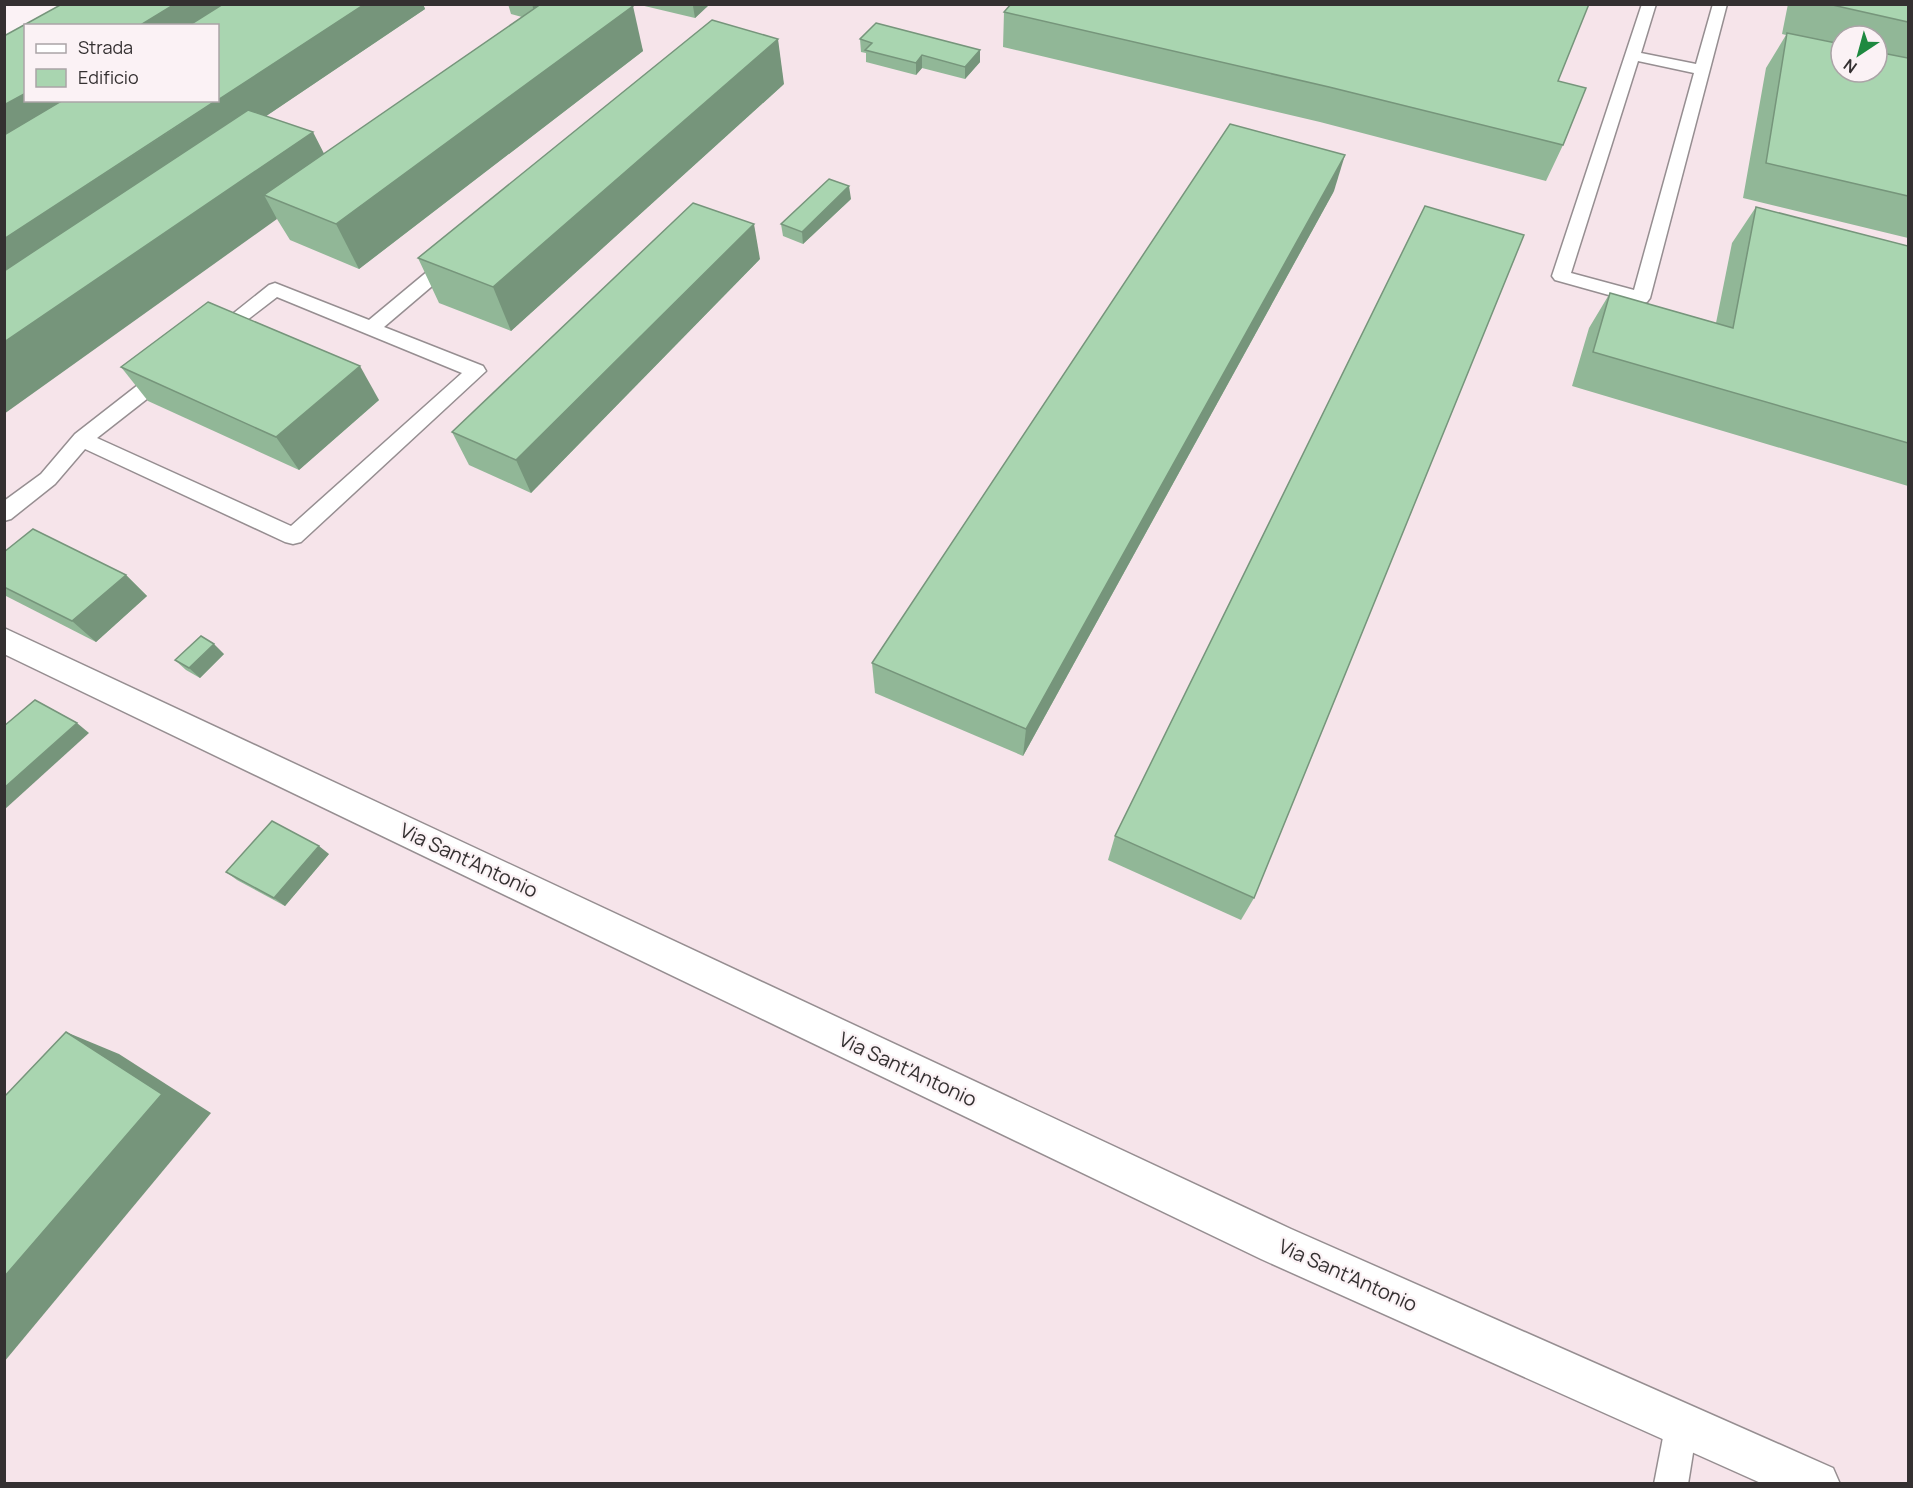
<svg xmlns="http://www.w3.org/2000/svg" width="1913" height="1488" viewBox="0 0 1913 1488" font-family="Manrope,sans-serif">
<rect width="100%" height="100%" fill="#fbf2f5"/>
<!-- built -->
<path fill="#f6e4ea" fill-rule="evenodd" d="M 117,4 L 1908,5 L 1908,1483 L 5,1483 L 4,69 L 26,100 L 218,100 L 218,26 ZM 1841,36 L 1877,36 L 1877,72 L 1841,72 Z"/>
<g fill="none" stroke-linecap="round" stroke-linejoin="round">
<defs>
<g id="lane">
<path d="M 1642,4 L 1656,4 L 1641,53 L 1696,64 L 1713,4 L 1727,4 L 1650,298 L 1647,302 L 1641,304 L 1555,280 L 1552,276 ZM 1638,61 L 1694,73 L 1634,290 L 1571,273 Z"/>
<polygon points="452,254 458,256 461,260 458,264 384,327 483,366 486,371 301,542 293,544 285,542 85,449 55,484 11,519 4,521 4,501 41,474 75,434 161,367 168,365 175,367 178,372 175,377 97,438 291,526 462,373 277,297 221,340 214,342 207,340 205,336 269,285 275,283 369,320 446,256"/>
<polygon points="1682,1406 1694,1410 1698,1422 1688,1484 1654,1484 1666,1422 1670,1410"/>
</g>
<polygon id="secondary" points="4,628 1291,1229 1833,1468 1840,1484 1763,1484 1261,1259 4,654"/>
</defs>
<!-- lane casing -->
<use href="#lane" stroke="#968e91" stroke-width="3"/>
<!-- secondary casing -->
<use href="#secondary" stroke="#968e91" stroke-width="3"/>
<!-- lane -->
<use href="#lane" fill="#fff" fill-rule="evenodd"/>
<!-- secondary -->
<use href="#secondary" fill="#fff" fill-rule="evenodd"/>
</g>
<!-- wall -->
<g fill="#91b797" fill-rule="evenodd">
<polygon points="62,4 423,4 425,9 266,116 324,154 522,17 511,14 508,4 627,4 643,51 359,269 290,240 277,219"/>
<polygon points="636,4 710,4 695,18"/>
<path d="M 1788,4 L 1908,4 L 1908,238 L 1743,198 L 1766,68 L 1786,35 L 1782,34 ZM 1841,36 L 1877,36 L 1877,72 L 1841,72 Z"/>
<polygon points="1004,12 1558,81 1563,145 1546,181 1320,122 1003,47"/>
<polygon points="860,39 980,50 980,62 965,79 922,68 916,75 866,62 866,53 861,52"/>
<polygon points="784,84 511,331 439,303 418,258"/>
<polygon points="1334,191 1023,756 875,693 872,663"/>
<polygon points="851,199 803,244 783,236 781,224"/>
<polygon points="1756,207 1908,246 1908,486 1572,386 1589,328 1610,293 1716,323 1732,243"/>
<polygon points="760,259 531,493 469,465 452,432"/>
<polygon points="121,367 379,400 299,470 148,401"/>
<polygon points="4,552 126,575 147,596 96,642 4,595"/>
<polygon points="224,654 200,678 186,670 175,660"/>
<polygon points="1115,836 1254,898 1241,920 1108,860"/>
<polygon points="329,854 285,906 237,880 226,872"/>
</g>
<!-- shaded-wall -->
<g fill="#76957b">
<polygon points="175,4 243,4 217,26 139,26"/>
<polygon points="365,4 423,4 425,9 4,293 4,239"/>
<polygon points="532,4 552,4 537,22"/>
<polygon points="694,4 710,4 695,18 693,6"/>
<polygon points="633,6 643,51 359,269 336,224"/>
<polygon points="778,39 784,84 511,331 493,287"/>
<polygon points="980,50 980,62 965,79 965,67"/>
<polygon points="922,55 922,68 916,75 916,63"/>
<polygon points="26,93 26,100 95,100 4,156 4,105"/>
<polygon points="313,132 336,177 264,195 277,219 4,414 4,342"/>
<polygon points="1345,155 1334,191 1023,756 1026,729"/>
<polygon points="849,186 851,199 803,244 802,232"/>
<polygon points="754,224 760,259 531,493 516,460"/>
<polygon points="360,366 379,400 299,470 276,437"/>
<polygon points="126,575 147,596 96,642 72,621"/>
<polygon points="214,644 224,654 200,678 189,668"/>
<polygon points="77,723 89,733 4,810 4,788"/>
<polygon points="319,846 329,854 285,906 274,898"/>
<polygon points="66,1032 119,1054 211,1113 4,1362 4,1277"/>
</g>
<!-- building -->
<g fill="#a9d5b0" stroke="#76957b" stroke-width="1.5">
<polygon points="62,4 175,4 139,26 26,26 26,93 4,105 4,36"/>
<polygon points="223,4 365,4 218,100 218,26 188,26"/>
<polygon points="541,4 627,4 633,6 336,224 264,195"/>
<polygon points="1011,4 1589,4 1558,81 1586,88 1563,145 1329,87 1004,12"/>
<polygon points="1828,4 1908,4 1908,22"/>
<polygon points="712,20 778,39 493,287 418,258"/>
<polygon points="876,23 980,50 965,67 922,55 916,63 865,50 872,43 860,39"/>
<polygon points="1787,33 1841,44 1841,72 1877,72 1877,52 1908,58 1908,196 1766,163"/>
<polygon points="63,100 217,100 4,239 4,135"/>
<polygon points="248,110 313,132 4,342 4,271"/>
<polygon points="1230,124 1345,155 1026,729 872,663"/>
<polygon points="829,179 849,186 802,232 781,224"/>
<polygon points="693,203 754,224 516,460 452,432"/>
<polygon points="1425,206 1524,235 1254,898 1115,836"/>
<polygon points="1756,207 1908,246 1908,443 1593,352 1610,293 1733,328"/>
<polygon points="208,302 360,366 276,437 121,367"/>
<polygon points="33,529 126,575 72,621 4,587 4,552"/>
<polygon points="201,636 214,644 189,668 175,660"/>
<polygon points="35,700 77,723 4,788 4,726"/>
<polygon points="272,821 319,846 274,898 226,872"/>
<polygon points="66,1032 162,1094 4,1277 4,1097"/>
</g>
<g text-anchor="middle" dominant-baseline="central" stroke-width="4.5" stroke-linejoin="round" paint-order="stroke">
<!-- street labels -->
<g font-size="20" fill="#343031" stroke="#fbf2f5">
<text transform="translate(469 860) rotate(25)">Via Sant'Antonio</text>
<text transform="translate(908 1069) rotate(25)">Via Sant'Antonio</text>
<text transform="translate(1348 1275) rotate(24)">Via Sant'Antonio</text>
</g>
</g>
<!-- border -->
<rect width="1913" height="1488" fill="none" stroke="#343031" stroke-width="12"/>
<!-- legend -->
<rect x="24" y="24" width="195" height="78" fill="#fbf2f5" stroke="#aba4a7" stroke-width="1.5"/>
<rect x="36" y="44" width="30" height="9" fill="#ffffff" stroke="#aba4a7" stroke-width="1.5"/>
<text x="78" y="54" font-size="18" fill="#343031">Strada</text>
<rect x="36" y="69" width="30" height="18" fill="#a9d5b0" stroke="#aba4a7" stroke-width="1.5"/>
<text x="78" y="84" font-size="18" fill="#343031">Edificio</text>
<!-- north arrow -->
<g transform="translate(1859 54) rotate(216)"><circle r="28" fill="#fbf2f5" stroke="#aba4a7" stroke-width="1.5"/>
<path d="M0-4.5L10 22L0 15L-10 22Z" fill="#1e8940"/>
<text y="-9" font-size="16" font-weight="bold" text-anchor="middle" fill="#343031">N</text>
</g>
</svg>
